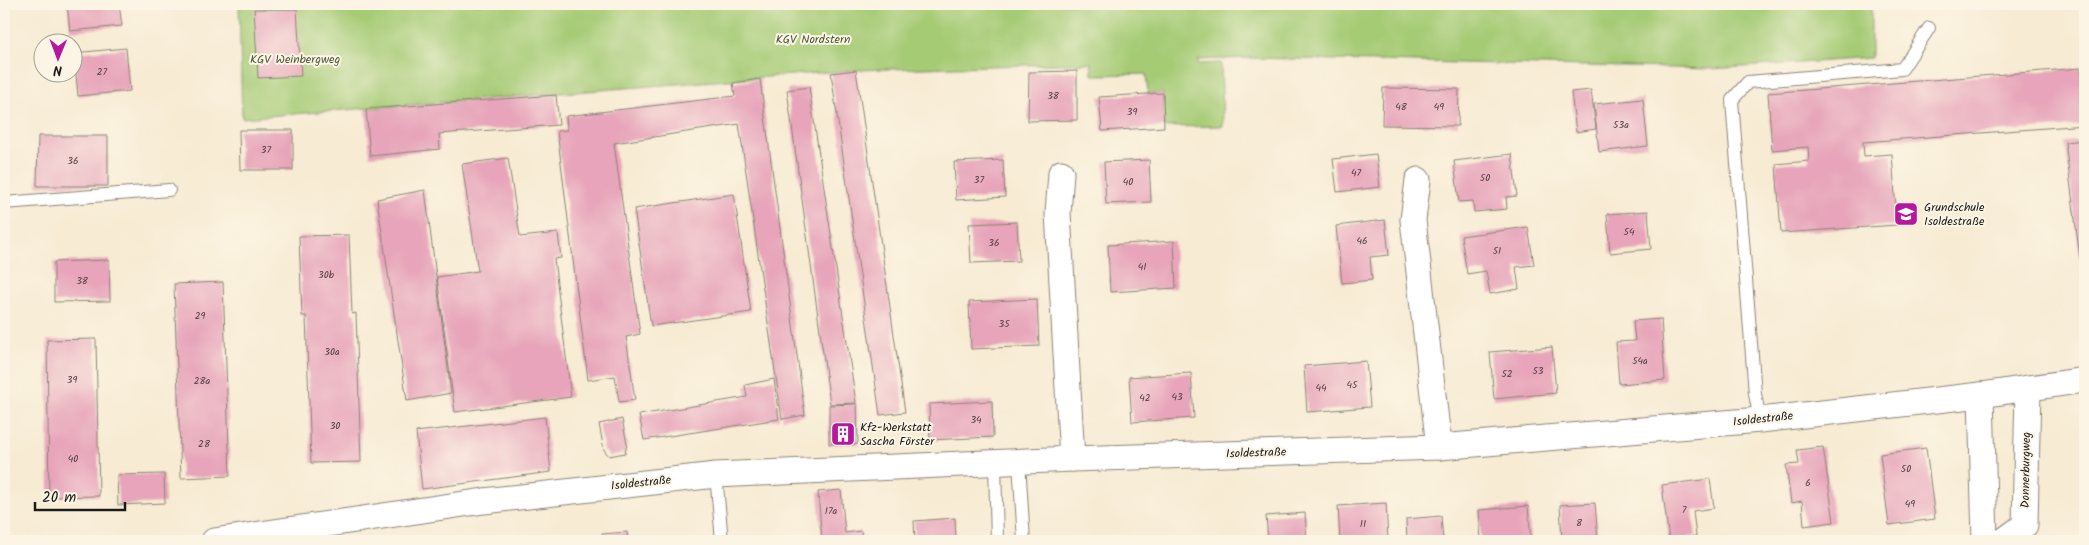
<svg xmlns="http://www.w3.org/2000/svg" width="2089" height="545" viewBox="0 0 2089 545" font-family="Kalam,sans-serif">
<rect width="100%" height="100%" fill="#fcf5e5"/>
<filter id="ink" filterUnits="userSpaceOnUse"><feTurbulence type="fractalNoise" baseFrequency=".02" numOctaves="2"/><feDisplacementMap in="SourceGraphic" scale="10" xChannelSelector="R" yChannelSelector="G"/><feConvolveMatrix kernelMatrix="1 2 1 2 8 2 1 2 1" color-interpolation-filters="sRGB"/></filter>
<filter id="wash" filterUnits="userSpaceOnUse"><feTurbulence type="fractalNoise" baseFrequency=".0096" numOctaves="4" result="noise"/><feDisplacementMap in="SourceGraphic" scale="20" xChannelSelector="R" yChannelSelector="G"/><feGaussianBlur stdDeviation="1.12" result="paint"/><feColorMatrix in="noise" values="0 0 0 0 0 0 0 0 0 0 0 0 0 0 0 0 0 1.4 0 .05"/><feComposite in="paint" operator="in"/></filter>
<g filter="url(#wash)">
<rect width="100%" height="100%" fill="#f7ebd3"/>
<!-- green -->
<polygon fill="#a5cb75" stroke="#607448" points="239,4 1871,4 1871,58 1713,69 1248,58 1198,60 1198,64 1221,63 1223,126 1164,127 1163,93 1148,94 1146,74 1092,75 1091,63 856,70 242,118"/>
<g id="blocks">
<!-- building -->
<g fill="#e7a4ba">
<polygon points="67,4 119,4 122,26 70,31"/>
<polygon points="254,9 297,9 301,76 258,78"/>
<polygon points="126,48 130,91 78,96 74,53"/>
<polygon points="2081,68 2082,75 2085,74 2085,125 1863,142 1864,156 1892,154 1897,225 1781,233 1776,164 1809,161 1808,147 1772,150 1768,93"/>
<polygon points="856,70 905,412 880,415 831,73"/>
<polygon points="1077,71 1077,120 1028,121 1029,72"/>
<polygon points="760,79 805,415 782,419 739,124 614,143 640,334 626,337 635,400 619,402 615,376 588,380 557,131 567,130 566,116 735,96 733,83"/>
<polygon points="809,87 856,403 830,404 787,90"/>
<polygon points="1383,88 1459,89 1458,126 1382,125"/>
<polygon points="1591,90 1596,129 1576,132 1571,92"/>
<polygon points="1163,93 1164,127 1102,131 1099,97"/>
<polygon points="556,95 559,125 439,134 440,149 370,156 366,109"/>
<polygon points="1643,99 1648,146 1599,152 1594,104"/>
<polygon points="239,130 293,130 293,170 240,170"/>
<polygon points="38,136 108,136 108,186 37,186"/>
<polygon points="2085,140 2085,289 2084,289 2065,142"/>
<polygon points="1376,154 1380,187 1337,192 1333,159"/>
<polygon points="1512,154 1517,196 1506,197 1507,209 1474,212 1473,201 1459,202 1454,161"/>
<polygon points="508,158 520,237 558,233 561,258 554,259 571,397 455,412 437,277 478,271 462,164"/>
<polygon points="1003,160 1005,197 956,200 954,162"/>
<polygon points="1149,160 1151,202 1106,204 1104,162"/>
<polygon points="425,190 451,393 407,401 377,199"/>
<polygon points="734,194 751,312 651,326 634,209"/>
<polygon points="1648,211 1651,249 1610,253 1607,214"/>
<polygon points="1385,220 1389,255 1370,257 1372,280 1342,283 1336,226"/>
<polygon points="1017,222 1019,261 971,263 969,224"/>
<polygon points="1528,227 1534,265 1516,267 1519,289 1490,294 1486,271 1467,274 1461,236"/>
<polygon points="349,235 352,314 356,313 361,462 311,463 306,316 302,316 299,236"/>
<polygon points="1174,241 1176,288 1110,292 1108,245"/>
<polygon points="109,260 110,301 54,302 54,262"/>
<polygon points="223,282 230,476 181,478 174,284"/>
<polygon points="1037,299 1039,346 971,349 969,302"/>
<polygon points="1661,319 1665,380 1619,384 1616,342 1635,341 1633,321"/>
<polygon points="96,339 99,496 49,497 47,340"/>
<polygon points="1552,347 1556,393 1494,399 1490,352"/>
<polygon points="1366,361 1370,407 1307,412 1304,366"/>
<polygon points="1191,373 1194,418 1132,422 1129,377"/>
<polygon points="774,379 779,419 644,440 639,415 747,397 745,385"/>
<polygon points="992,401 993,437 930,440 929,404"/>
<polygon points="857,404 858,444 829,444 829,405"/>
<polygon points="545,417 551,472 422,489 416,432"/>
<polygon points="622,419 627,444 625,453 609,456 604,450 599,424"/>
<polygon points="1823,447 1834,522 1804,526 1802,501 1791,503 1786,465 1799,464 1797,450"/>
<polygon points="1926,448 1935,519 1889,525 1880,454"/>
<polygon points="164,474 165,503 118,505 117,475"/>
<polygon points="1710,479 1714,508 1693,511 1696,536 1669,541 1662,485"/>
<polygon points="841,490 845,533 861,531 862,541 822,541 818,492"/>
<polygon points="1386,503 1388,541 1340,541 1338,506"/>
<polygon points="1595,503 1598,541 1562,541 1560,505"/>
<polygon points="1528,506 1531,541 1481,541 1479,510"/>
<polygon points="1305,513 1307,541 1268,541 1266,516"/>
<polygon points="1441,516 1443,541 1407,541 1406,519"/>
<polygon points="955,518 956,541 915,541 914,521"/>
<polygon points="627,532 628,541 603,541 602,534"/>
</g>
</g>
</g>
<g filter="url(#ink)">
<use href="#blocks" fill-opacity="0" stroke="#8a8478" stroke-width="1"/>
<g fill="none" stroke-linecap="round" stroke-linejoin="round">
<defs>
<g id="lane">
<polyline points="4,203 169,190"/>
<polyline points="1760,420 1755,394 1732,100 1748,82 1902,69 1929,28"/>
<polyline points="1019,462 1024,541"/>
<polyline points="995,463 997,541"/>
<polyline points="716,475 722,541"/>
</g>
<g id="street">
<polyline points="1061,173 1058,213 1072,459"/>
<polyline points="1418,180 1413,220 1439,447"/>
<polyline points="1981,395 1985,541"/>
<polyline points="214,541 484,501 716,475 1072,459 1439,447 1760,420 1981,395 2085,380"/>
<polyline points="2003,541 2025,525 2028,388"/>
</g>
</defs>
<!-- lane casing -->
<use href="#lane" stroke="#8a8478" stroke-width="14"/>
<!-- street casing -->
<use href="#street" stroke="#8a8478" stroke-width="27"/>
<!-- lane -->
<use href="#lane" stroke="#fff" stroke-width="12"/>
<!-- street -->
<use href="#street" stroke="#fff" stroke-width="25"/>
</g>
</g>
<!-- icons -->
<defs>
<symbol id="school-square" viewBox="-11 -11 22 22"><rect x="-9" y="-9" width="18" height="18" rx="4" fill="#b5179e" stroke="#fcf5e5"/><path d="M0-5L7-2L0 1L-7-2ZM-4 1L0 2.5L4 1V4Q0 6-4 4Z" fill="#fff"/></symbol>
<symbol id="building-square" viewBox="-11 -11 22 22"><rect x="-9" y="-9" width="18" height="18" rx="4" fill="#b5179e" stroke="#fcf5e5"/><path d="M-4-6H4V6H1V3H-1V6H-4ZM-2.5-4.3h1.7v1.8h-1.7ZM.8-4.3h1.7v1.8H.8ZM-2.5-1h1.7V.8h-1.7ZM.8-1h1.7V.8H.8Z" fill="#fff"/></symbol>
</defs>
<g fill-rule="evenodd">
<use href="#school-square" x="1892" y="200" width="28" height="28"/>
<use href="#building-square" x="829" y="420" width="28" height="28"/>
</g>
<g text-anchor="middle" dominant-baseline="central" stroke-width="4" stroke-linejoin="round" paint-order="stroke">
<!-- number labels -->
<g font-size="10" fill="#4f3e44">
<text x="102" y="72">27</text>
<text x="1053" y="96">38</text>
<text x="1401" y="107">48</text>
<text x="1439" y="107">49</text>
<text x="1132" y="112">39</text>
<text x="1621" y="125">53a</text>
<text x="266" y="150">37</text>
<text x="73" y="161">36</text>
<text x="1356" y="173">47</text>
<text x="1485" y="178">50</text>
<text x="979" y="180">37</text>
<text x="1128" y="182">40</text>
<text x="1629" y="232">54</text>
<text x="1362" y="241">46</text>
<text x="994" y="243">36</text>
<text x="1497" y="251">51</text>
<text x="1142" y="267">41</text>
<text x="326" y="275">30b</text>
<text x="82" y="281">38</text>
<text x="200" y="316">29</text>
<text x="1004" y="324">35</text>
<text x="332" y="352">30a</text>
<text x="1640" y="361">54a</text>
<text x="1538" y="371">53</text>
<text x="1507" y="374">52</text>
<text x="72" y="380">39</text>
<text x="202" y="381">28a</text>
<text x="1352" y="385">45</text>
<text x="1321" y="388">44</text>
<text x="1177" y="397">43</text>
<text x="1145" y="398">42</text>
<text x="976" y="420">34</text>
<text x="335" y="426">30</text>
<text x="204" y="444">28</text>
<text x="73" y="459">40</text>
<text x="1906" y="469">50</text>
<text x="1808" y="483">6</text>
<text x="1910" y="504">49</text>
<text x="1684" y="510">7</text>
<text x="831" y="511">17a</text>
<text x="1579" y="523">8</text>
<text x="1363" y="524">11</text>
</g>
<!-- park labels -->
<g font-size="12" fill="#4c593b" stroke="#fcf5e5">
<text x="813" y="39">KGV Nordstern</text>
<text x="295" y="59">KGV Weinbergweg</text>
</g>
<!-- poi labels -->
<g font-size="12" fill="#1c1c1c" stroke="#fcf5e5" text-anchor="start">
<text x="1924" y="207">Grundschule<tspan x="1924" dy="14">Isoldestraße</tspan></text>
<text x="860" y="427">Kfz-Werkstatt<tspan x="860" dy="14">Sascha Förster</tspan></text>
</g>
<!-- street labels -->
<g font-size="12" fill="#1c1c1c" stroke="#fcf5e5">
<text transform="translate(1763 419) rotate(-6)">Isoldestraße</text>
<text transform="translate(1256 453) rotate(-2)">Isoldestraße</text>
<text transform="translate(2026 470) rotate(-89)">Donnerburgweg</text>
<text transform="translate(641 483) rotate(-6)">Isoldestraße</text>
</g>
</g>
<!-- margin -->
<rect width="2089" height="545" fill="none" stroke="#fcf5e5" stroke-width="20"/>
<!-- north arrow -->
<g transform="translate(58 58) rotate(181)"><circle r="24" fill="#fcf5e5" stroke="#a29e95"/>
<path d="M0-4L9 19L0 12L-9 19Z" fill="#b5179e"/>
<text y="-8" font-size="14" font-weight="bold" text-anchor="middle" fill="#1c1c1c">N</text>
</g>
<!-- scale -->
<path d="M35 502v8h90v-8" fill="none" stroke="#1c1c1c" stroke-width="2.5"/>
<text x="42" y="502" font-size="15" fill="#1c1c1c" stroke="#fcf5e5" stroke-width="4" paint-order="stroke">20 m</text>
</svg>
